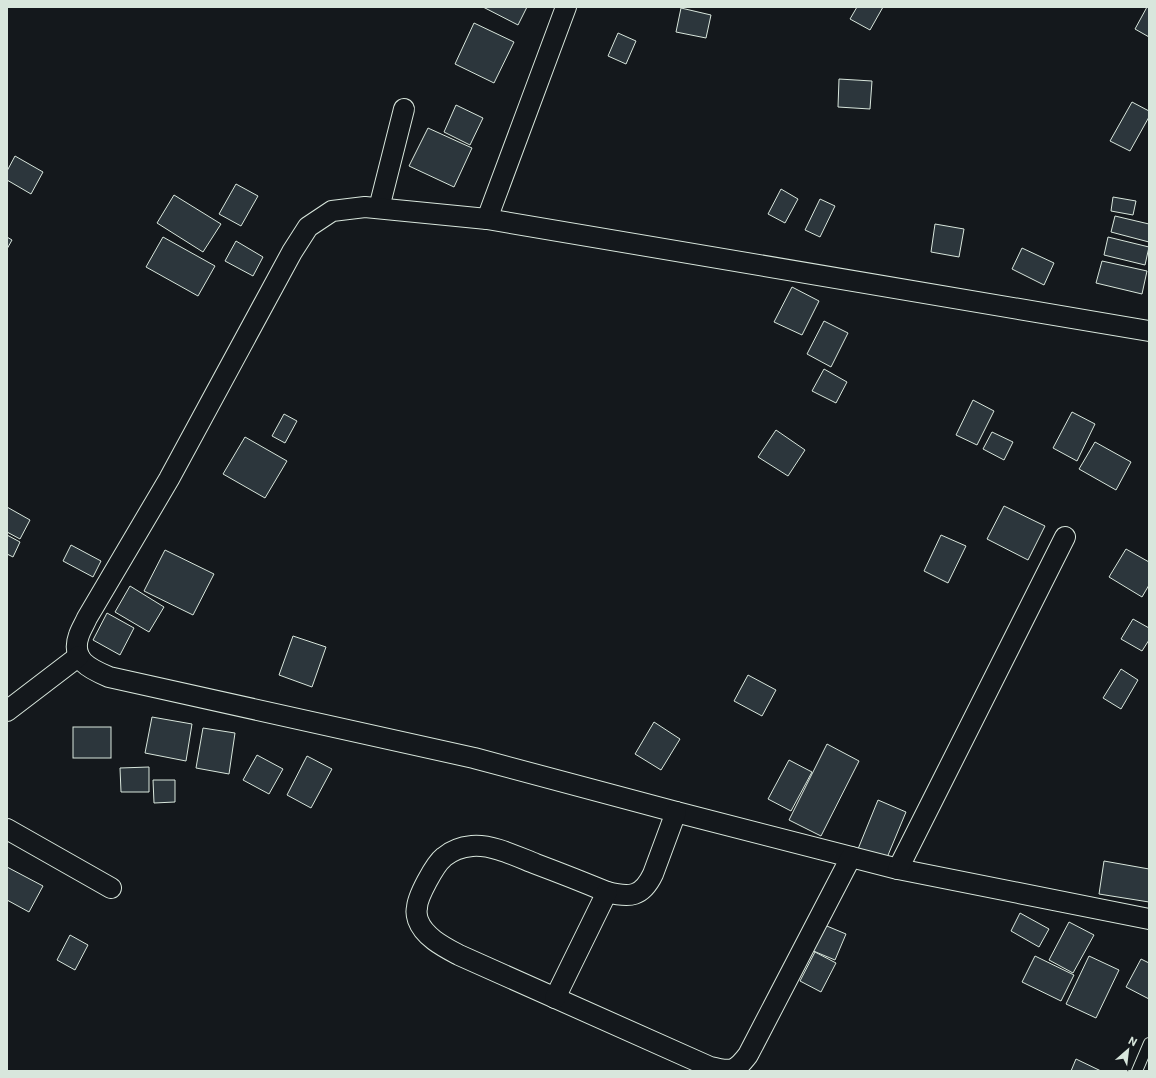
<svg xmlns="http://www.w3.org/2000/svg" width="1156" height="1078" viewBox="0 0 1156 1078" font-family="Roboto,sans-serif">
<rect width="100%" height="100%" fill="#14181c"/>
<!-- building -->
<g fill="#2c363c" stroke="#d8e6dc">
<polygon points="483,7 527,7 518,25"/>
<polygon points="857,7 883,7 870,30 850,19"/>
<polygon points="1147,7 1149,7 1149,37 1135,29"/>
<polygon points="681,8 711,15 706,38 676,32"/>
<polygon points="474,23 514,42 494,83 455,64"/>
<polygon points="618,33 636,41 626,64 608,56"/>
<polygon points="839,79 872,81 870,109 838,107"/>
<polygon points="1132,102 1149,111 1149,117 1130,151 1110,141"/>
<polygon points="456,105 483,118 470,145 444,132"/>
<polygon points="428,128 472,148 454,187 409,166"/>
<polygon points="15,156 43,172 31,194 7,180 7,171"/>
<polygon points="236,184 258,196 241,226 219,214"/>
<polygon points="781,189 798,199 785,223 768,214"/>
<polygon points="174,195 221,224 203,252 157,223"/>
<polygon points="1113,197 1136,201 1133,215 1111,211"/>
<polygon points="820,199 835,206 820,237 805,230"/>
<polygon points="1115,216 1149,224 1149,242 1111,232"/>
<polygon points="935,224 964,229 959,257 931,252"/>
<polygon points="7,237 12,240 7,249"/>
<polygon points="163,237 215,266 198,296 146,267"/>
<polygon points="1108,237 1149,247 1145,265 1104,255"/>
<polygon points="236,241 263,257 253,276 225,261"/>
<polygon points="1022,248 1054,263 1044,285 1012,269"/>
<polygon points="1102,261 1147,271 1142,294 1096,283"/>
<polygon points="792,287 819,301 802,335 774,322"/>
<polygon points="824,321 848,333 831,367 807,354"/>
<polygon points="824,369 847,382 836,403 812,391"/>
<polygon points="973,400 994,411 977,445 956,435"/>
<polygon points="1072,412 1095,424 1077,461 1053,448"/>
<polygon points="284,414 297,421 285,443 272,436"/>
<polygon points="776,430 805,450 788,476 758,457"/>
<polygon points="992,432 1013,442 1004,460 983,449"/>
<polygon points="245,437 287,461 265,498 223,474"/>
<polygon points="1095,442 1131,462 1116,490 1079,469"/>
<polygon points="1004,506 1045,526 1028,560 987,539"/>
<polygon points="7,507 30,520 20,539 7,532"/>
<polygon points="7,535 20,542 13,557 7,554"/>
<polygon points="941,535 966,546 948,583 924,571"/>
<polygon points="71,545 101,561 93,577 63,561"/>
<polygon points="1126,549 1149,562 1149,585 1142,597 1109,577"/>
<polygon points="165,550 214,574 193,615 144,591"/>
<polygon points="130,586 164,607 149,632 115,612"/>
<polygon points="107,613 134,628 120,655 93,640"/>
<polygon points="1133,619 1149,628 1149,640 1142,651 1121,639"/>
<polygon points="293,636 326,647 312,687 279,675"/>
<polygon points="1121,669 1138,680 1121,709 1103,698"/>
<polygon points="748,675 776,690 762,716 734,701"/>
<polygon points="152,717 192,724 186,761 145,753"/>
<polygon points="654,722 680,739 661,770 635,754"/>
<rect x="73" y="727" width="38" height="31"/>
<polygon points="203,728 235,733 229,774 196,768"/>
<polygon points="827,744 859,761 821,836 789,820"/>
<polygon points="257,755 283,769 269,794 243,780"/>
<polygon points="307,756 332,769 311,808 287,795"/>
<polygon points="789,760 812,772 791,811 768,799"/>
<polygon points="149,767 149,792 121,792 120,768"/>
<polygon points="153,780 175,780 175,802 154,803"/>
<polygon points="878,800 906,812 886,860 858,849"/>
<polygon points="1104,861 1149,869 1149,902 1099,894"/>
<polygon points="7,867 43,886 29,912 7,900"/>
<polygon points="1020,913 1049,929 1039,947 1011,931"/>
<polygon points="1069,922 1094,935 1073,973 1049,960"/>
<polygon points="822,924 846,934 835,960 811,950"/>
<polygon points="70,935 88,945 75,970 57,960"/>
<polygon points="815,952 836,963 821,992 800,981"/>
<polygon points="1035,956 1074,975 1061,1001 1022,982"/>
<polygon points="1089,956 1119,970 1096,1018 1066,1004"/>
<polygon points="1141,959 1149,963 1149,999 1126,987"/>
<polygon points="1076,1059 1101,1071 1071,1071"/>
</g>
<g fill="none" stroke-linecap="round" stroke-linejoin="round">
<defs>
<polyline id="service" points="1137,1071 1149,1043"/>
<g id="minor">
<polyline points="379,208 404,109"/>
<polyline points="487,219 566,7"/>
<path d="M 1149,331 L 487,219 L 365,207 L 332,211 L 308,227 L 292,252 L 169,479 L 87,618 C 85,623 81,629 79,635 C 70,660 90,669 109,677 L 474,758 L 676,812 L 898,869 L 1149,919"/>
<polyline points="7,711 79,656"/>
<path d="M 676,812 L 653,874 C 642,897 630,898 607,892 C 583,882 560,873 536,864 C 518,857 492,844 472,846 C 462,847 451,851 444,857 C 435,864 417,897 417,908 C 416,911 417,917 418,920 C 424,937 444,947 459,955 L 710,1067 C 731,1072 735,1072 748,1055 L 851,857"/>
<polyline points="7,829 111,888"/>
<polyline points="898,869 1065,537"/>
<polyline points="555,998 607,892"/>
</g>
</defs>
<!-- service casing -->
<use href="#service" stroke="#d8e6dc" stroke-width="12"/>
<!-- minor casing -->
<use href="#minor" stroke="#d8e6dc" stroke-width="22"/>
<!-- service -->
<use href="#service" stroke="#14181c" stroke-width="10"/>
<!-- minor -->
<use href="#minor" stroke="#14181c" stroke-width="20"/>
</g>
<!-- border -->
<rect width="1156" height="1078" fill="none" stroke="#d8e6dc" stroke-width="16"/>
<!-- north arrow -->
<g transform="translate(1128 1050) rotate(28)" stroke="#14181c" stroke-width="3" paint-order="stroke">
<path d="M0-3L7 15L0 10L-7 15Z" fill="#d8e6dc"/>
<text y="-6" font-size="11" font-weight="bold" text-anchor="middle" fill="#d8e6dc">N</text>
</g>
</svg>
